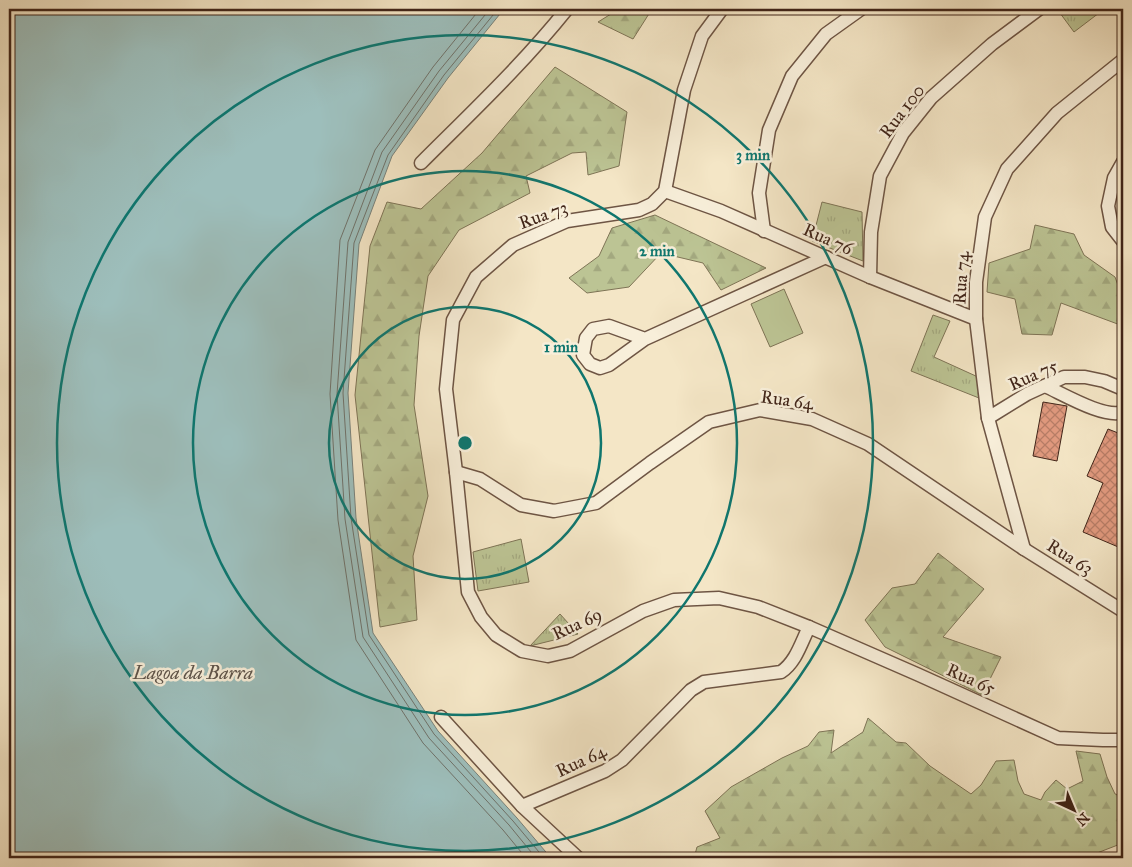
<svg xmlns="http://www.w3.org/2000/svg" width="1132" height="867" viewBox="0 0 1132 867" font-family="'IM FELL Great Primer',serif">
<defs>
<pattern id="grass-tufts" width="24" height="20" patternUnits="userSpaceOnUse" patternTransform="scale(1.25)"><rect width="24" height="20" fill="#bcc494"/><path d="M3 7l-1-3M5 7V3M7 7l1-3M15 17l-1-3M17 17v-4M19 17l1-3" fill="none" stroke="#a3a87f"/></pattern>
<pattern id="forest-firs" width="22" height="20" patternUnits="userSpaceOnUse" patternTransform="scale(1.25)"><rect width="22" height="20" fill="#bcc494"/><path d="M5 1l3.5 6h-7zM16 11l3.5 6h-7z" fill="#a3a87f"/></pattern>
<pattern id="building-cross-hatch" width="8" height="8" patternUnits="userSpaceOnUse" patternTransform="scale(1.25)"><rect width="8" height="8" fill="#e0997e"/><path d="M0 0l8 8M0 8l8-8" fill="none" stroke="#b77d66"/></pattern>
</defs>
<rect width="100%" height="100%" fill="#f4e6c6"/>
<filter id="stains"><feTurbulence type="fractalNoise" baseFrequency=".004" numOctaves="4"/><feColorMatrix values="0 0 0 0 .2 0 0 0 0 .09 0 0 0 0 .02 0 0 0 .5 -.17"/></filter>
<radialGradient id="worn" r=".72"><stop offset=".6" stop-color="#630" stop-opacity="0"/><stop offset="1" stop-color="#630" stop-opacity=".3"/></radialGradient>
<!-- grass -->
<g fill="url(#grass-tufts)" stroke="#7e7456">
<polygon points="1057,9 1096,9 1099,13 1074,32"/>
<polygon points="822,202 862,212 863,261 812,241"/>
<polygon points="933,315 950,321 934,357 978,377 979,398 911,371"/>
<polygon points="521,539 529,582 478,591 473,552"/>
<polygon points="560,614 578,634 530,646"/>
</g>
<!-- forest -->
<g fill="url(#forest-firs)" stroke="#7e7456">
<polygon points="619,9 654,9 652,9 633,39 598,22"/>
<polygon points="555,67 627,112 619,166 588,175 586,152 572,153 526,176 530,193 459,230 428,276 419,336 414,405 428,496 413,556 417,620 380,627 355,395 370,246 387,202 421,209 482,153"/>
<polygon points="655,215 766,268 721,290 703,263 661,253 629,287 587,293 569,278 599,256 612,228"/>
<polygon points="1035,225 1074,234 1084,255 1115,277 1123,299 1123,326 1061,303 1052,335 1022,334 1015,299 987,292 989,263 1030,249"/>
<polygon points="938,553 984,589 943,637 1001,657 982,695 885,647 865,620 892,588 915,584"/>
<polygon points="868,718 896,742 906,743 930,766 971,794 981,785 996,761 1014,760 1018,781 1024,794 1041,800 1045,792 1056,780 1067,789 1083,781 1076,751 1100,754 1107,777 1115,794 1123,796 1123,843 1084,858 694,858 697,847 720,838 705,811 731,787 782,758 808,746 819,732 834,730 831,753 863,732"/>
</g>
<!-- pitch -->
<polygon fill="#bcc494" stroke="#7e7456" points="784,289 803,333 770,347 751,304"/>
<!-- water -->
<polygon fill="#9dbebb" stroke="#78817a" points="9,9 504,9 448,78 392,156 359,244 348,393 356,518 373,633 438,731 517,818 551,858 9,858"/>
<g fill="none" stroke-linecap="round" stroke-linejoin="round">
<!-- shore -->
<g stroke="#6f726a" stroke-width="1">
<polyline points="480,9 433,67 375,150 340,240 330,394 338,520 356,640 423,743 503,830 526,858"/>
<polyline points="490,9 439,71 382,152 348,242 337,394 345,519 363,637 429,738 509,825 536,858"/>
<polyline points="498,9 444,75 388,155 354,243 343,393 351,518 369,635 434,734 513,821 544,858"/>
</g>
</g>
<!-- building -->
<g fill="url(#building-cross-hatch)" stroke="#412519">
<polygon points="1043,402 1067,406 1057,461 1033,456"/>
<polygon points="1108,429 1123,435 1123,549 1083,532 1103,483 1087,476"/>
</g>
<g fill="none" stroke-linecap="round" stroke-linejoin="round">
<defs>
<g id="minor">
<polyline points="722,9 702,36 684,90 665,191 652,204 639,210 567,221 513,245 476,277 453,320 446,389 456,472 468,592 481,617 496,635 522,651 548,656 570,651 643,611 674,600 719,598 758,607 809,627 919,675 1058,738 1103,740 1123,740"/>
<polyline points="1123,162 1114,178 1108,206 1112,227 1123,241"/>
<path d="M 421,163 C 471,113 523,64 567,9"/>
<polyline points="665,191 721,211 870,277 976,319"/>
<polyline points="764,231 759,193 769,130 792,76 826,34 861,9"/>
<polyline points="870,277 871,232 880,176 903,133 931,98 992,44 1039,9"/>
<polyline points="645,339 609,326 593,329 586,338 583,355 590,364 600,368 609,365 645,339 826,257"/>
<path d="M 1045,386 C 1063,394 1105,419 1123,412"/>
<polyline points="988,418 1027,394 1064,377 1085,377 1104,381 1123,389"/>
<polyline points="456,472 480,479 521,505 554,511 596,503 650,463 709,422 760,410 812,419 868,444 1024,549 1123,611"/>
<polyline points="1024,549 988,418 976,319 976,282 985,217 1007,169 1057,113 1123,60"/>
<polyline points="441,717 522,806 578,858"/>
<path d="M 522,806 L 605,771 L 622,760 L 691,690 L 704,682 L 781,672 C 796,662 801,643 809,627"/>
</g>
</defs>
<!-- minor casing -->
<use href="#minor" stroke="#6e5544" stroke-width="15"/>
<!-- minor -->
<use href="#minor" stroke="#f8efda" stroke-width="12"/>
</g>
<!-- distance rings -->
<g fill="none" stroke="#0f766e" stroke-width="2.5">
<circle cx="465" cy="443" r="136"/>
<circle cx="465" cy="443" r="272"/>
<circle cx="465" cy="443" r="408"/>
</g>
<g text-anchor="middle" dominant-baseline="central" stroke-width="5" stroke-linejoin="round" paint-order="stroke">
<!-- street labels -->
<g font-size="18" fill="#412519" stroke="#f8efda">
<text transform="translate(902 111) rotate(-53)">Rua 100</text>
<text transform="translate(543 215) rotate(-20)">Rua 73</text>
<text transform="translate(828 239) rotate(24)">Rua 76</text>
<text transform="translate(961 278) rotate(-86)">Rua 74</text>
<text transform="translate(1033 375) rotate(-24)">Rua 75</text>
<text transform="translate(787 400) rotate(8)">Rua 64</text>
<text transform="translate(1070 557) rotate(32)">Rua 63</text>
<text transform="translate(577 624) rotate(-25)">Rua 69</text>
<text transform="translate(971 679) rotate(24)">Rua 65</text>
<text transform="translate(581 761) rotate(-25)">Rua 64</text>
</g>
<!-- water labels -->
<g font-size="19" font-style="italic" fill="#5d534a" stroke="#f8efda">
<text x="193" y="672">Lagoa da Barra</text>
</g>
</g>
<circle cx="465" cy="443" r="8" fill="#0f766e" stroke="#f8efda" stroke-width="2.5"/>
<g font-size="15" text-anchor="middle" font-weight="bold" fill="#0f766e" stroke="#f8efda" stroke-width="5" stroke-linejoin="round" paint-order="stroke">
<text x="753" y="160">3 min</text>
<text x="657" y="256">2 min</text>
<text x="561" y="352">1 min</text>
</g>
<!-- margin -->
<rect width="1132" height="867" fill="none" stroke="#f4e6c6" stroke-width="30"/>
<rect x="10" y="10" width="1112" height="847" fill="none" stroke="#412519" stroke-width="2.5"/>
<rect x="15" y="15" width="1102" height="837" fill="none" stroke="#412519"/>
<!-- north arrow -->
<g transform="translate(1074 810) rotate(136)" stroke="#f8efda" stroke-width="4" paint-order="stroke">
<path d="M0-4L9 19L0 12L-9 19Z" fill="#412519"/>
<text y="-8" font-size="14" font-weight="bold" text-anchor="middle" fill="#412519">N</text>
</g>
<rect width="100%" height="100%" filter="url(#stains)"/>
<rect width="100%" height="100%" fill="url(#worn)"/>
</svg>
